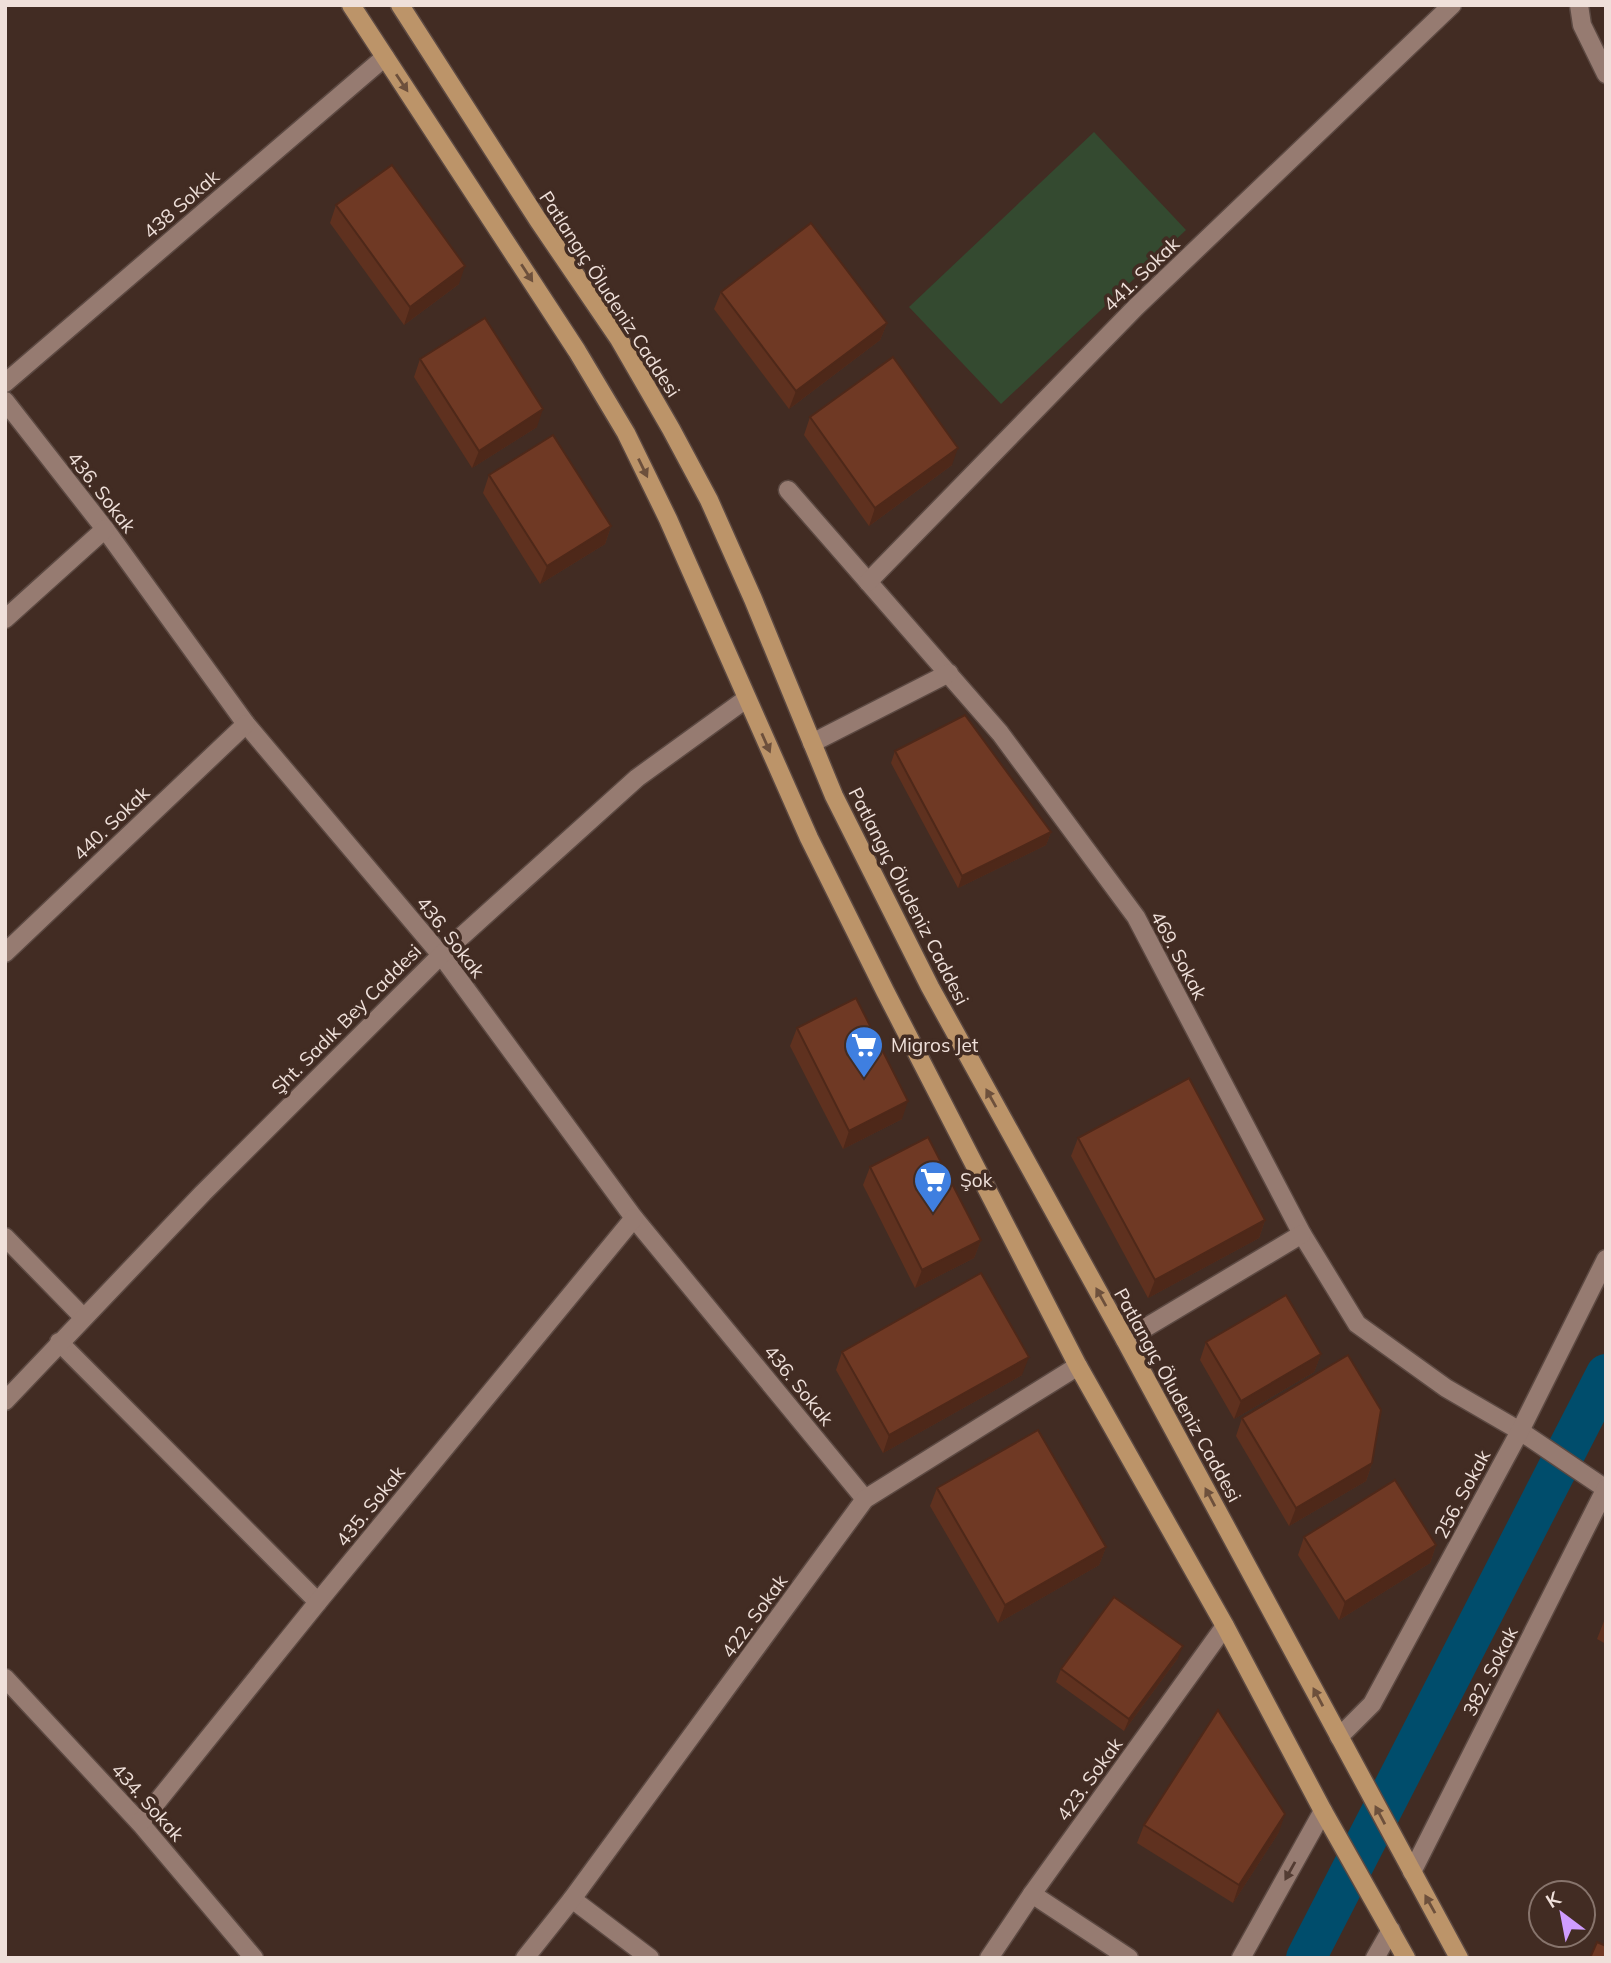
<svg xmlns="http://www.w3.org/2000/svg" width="1611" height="1963" viewBox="0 0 1611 1963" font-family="Mulish,sans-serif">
<rect width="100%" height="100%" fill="#422c23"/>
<!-- pitch -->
<polygon fill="#344a30" points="1094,132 1186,230 1001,404 909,307"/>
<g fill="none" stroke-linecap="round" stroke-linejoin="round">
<!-- canal -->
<polyline stroke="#004d6c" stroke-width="40" points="1306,1958 1606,1374"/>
<defs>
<g id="minor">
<polyline points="1579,5 1582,25 1606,74"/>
<polyline points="5,383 385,57"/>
<polyline points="5,401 105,529 246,724 441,955 634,1218 865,1499"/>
<polyline points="788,490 1000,733 1136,917 1302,1234 1357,1324 1446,1388 1520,1431 1606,1489"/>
<polyline points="868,582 1136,307 1452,5"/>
<polyline points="5,619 105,529"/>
<polyline points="812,743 949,673"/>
<polyline points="5,953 246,724"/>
<polyline points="5,1237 83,1317"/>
<polyline points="1125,1340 1302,1234"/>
<polyline points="59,1342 318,1602"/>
<polyline points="5,1401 203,1193 441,955 637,778 746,699"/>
<polyline points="5,1678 140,1823 254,1958"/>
<polyline points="1339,1737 1372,1704 1520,1431 1606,1259"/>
<polyline points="140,1823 318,1602 634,1218"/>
<polyline points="1412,1872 1606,1488"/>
<polyline points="1032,1894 1129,1958"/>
<polyline points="572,1899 650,1958"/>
<polyline points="525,1958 572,1899 865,1499 1078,1366"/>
<polyline points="989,1958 1032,1894 1225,1626"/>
<polyline points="1241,1958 1323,1811"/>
<polyline points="1375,1958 1391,1930"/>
</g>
<g id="major">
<polyline points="351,5 577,351 626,433 668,519 809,838 885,991 1078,1366 1225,1626 1323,1811 1406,1958"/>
<polyline points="400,5 538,220 619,339 671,429 709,500 753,599 834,796 930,987 1125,1340 1459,1958"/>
</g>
</defs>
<!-- minor casing -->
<use href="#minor" stroke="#5c4942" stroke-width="21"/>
<!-- major casing -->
<use href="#major" stroke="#5c4942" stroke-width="21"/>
<!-- minor -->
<use href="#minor" stroke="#967b71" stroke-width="18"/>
<!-- major -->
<use href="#major" stroke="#bc9469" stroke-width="18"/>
</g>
<!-- wall -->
<g fill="#5f311f">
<polygon points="336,205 459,284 404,325 330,223"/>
<polygon points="721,292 887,323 880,340 789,409 714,309"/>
<polygon points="420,359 537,427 472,468 414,377"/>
<polygon points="810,417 952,465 869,526 804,435"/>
<polygon points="489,475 611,526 605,544 540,584 483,493"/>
<polygon points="895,751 1051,832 1046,845 958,888 891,763"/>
<polygon points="797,1028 902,1119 843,1149 790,1046"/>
<polygon points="1078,1138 1265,1220 1259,1238 1148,1298 1071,1156"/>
<polygon points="870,1167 981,1240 974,1258 915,1288 863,1185"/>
<polygon points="1206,1342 1321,1354 1314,1372 1234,1419 1200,1360"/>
<polygon points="842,1352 1022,1375 883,1453 836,1370"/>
<polygon points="1242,1418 1372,1463 1366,1481 1289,1526 1236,1436"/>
<polygon points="937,1488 1106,1547 1099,1565 998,1623 930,1506"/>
<polygon points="1304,1537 1436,1545 1430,1563 1339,1620 1298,1555"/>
<polygon points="1606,1616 1606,1644 1597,1639"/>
<polygon points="1178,1658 1124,1731 1056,1682 1061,1669"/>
<polygon points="1144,1825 1279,1832 1233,1903 1137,1843"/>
</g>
<!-- shaded-wall -->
<g fill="#4e2819">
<polygon points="465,266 459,284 404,325 410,307"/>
<polygon points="887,323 880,340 789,409 796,391"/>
<polygon points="543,409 537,427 472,468 479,451"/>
<polygon points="958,448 952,465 869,526 875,508"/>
<polygon points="611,526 605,544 540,584 547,566"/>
<polygon points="1051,832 1046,845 958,888 962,876"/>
<polygon points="908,1101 902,1119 843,1149 849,1131"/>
<polygon points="1265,1220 1259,1238 1148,1298 1155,1280"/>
<polygon points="981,1240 974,1258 915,1288 922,1270"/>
<polygon points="1321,1354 1314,1372 1234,1419 1241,1401"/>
<polygon points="1029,1357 1022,1375 883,1453 889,1435"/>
<polygon points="1372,1463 1366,1481 1289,1526 1296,1508"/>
<polygon points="1436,1545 1430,1563 1339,1620 1345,1602"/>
<polygon points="1106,1547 1099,1565 998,1623 1005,1605"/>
<polygon points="1183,1646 1178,1658 1124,1731 1129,1719"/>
<polygon points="1285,1814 1279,1832 1233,1903 1239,1885"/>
</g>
<!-- building -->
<g fill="#6f3924" stroke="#4e2819" stroke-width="2">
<polygon points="392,165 465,266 410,307 336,205"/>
<polygon points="811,223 887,323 796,391 721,292"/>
<polygon points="485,318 543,409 479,451 420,359"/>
<polygon points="893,357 958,448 875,508 810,417"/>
<polygon points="553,435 611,526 547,566 489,475"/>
<polygon points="965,715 1051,832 962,876 895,751"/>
<polygon points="856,998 908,1101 849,1131 797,1028"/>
<polygon points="1189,1078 1265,1220 1155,1280 1078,1138"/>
<polygon points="928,1137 981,1240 922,1270 870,1167"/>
<polygon points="981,1273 1029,1357 889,1435 842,1352"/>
<polygon points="1286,1295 1321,1354 1241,1401 1206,1342"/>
<polygon points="1348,1355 1381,1410 1372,1463 1296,1508 1242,1418"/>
<polygon points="1038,1430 1106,1547 1005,1605 937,1488"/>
<polygon points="1395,1480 1436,1545 1345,1602 1304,1537"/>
<polygon points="1114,1597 1183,1646 1129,1719 1061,1669"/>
<polygon points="1218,1710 1285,1814 1239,1885 1144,1825"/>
<polygon points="1597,1942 1606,1946 1606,1958 1590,1958"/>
</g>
<!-- one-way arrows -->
<defs><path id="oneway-solid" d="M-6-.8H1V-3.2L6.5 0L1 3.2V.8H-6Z" transform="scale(1.75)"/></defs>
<g fill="#6d503c">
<use href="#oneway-solid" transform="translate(402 83) rotate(56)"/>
<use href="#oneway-solid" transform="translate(527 273) rotate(57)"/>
<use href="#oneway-solid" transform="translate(643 468) rotate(64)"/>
<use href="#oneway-solid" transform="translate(766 743) rotate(66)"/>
<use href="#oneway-solid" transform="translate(991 1098) rotate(-119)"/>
<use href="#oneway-solid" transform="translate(1101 1297) rotate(-119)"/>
<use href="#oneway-solid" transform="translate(1210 1497) rotate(-118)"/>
<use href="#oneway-solid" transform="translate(1318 1697) rotate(-118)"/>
<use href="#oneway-solid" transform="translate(1380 1815) rotate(-118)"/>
<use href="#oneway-solid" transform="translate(1430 1904) rotate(-119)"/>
</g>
<use fill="#533c33" href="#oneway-solid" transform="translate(1290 1871) rotate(119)"/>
<!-- icons -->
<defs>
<symbol id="supermarket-pin" viewBox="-11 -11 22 30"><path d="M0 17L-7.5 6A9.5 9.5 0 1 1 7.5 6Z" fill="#3f7fe0" stroke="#422c23"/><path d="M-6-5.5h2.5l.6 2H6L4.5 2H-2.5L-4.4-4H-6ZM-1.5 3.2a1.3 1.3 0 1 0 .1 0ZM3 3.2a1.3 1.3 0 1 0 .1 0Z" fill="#fff"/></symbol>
</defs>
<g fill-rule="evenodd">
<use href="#supermarket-pin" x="842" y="1023" width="44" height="60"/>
<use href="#supermarket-pin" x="911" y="1158" width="44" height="60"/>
</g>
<g text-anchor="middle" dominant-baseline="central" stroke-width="7" stroke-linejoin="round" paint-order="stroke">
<!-- street labels -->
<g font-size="19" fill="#efe0da" stroke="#422c23">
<text transform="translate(181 204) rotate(-41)">438 Sokak</text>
<text transform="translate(1141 274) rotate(-44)">441. Sokak</text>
<text transform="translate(610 294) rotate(57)">Patlangıç Öludeniz Caddesi</text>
<text transform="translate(102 492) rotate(52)">436. Sokak</text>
<text transform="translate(111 823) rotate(-44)">440. Sokak</text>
<text transform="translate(909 896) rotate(63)">Patlangıç Öludeniz Caddesi</text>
<text transform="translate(451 937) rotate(52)">436. Sokak</text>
<text transform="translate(1179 955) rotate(62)">469. Sokak</text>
<text transform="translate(346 1019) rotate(-45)">Şht. Sadık Bey Caddesi</text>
<text transform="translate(799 1385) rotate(51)">436. Sokak</text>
<text transform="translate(1178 1395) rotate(61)">Patlangıç Öludeniz Caddesi</text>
<text transform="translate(1462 1494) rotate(-62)">256. Sokak</text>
<text transform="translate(370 1506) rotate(-51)">435. Sokak</text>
<text transform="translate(754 1616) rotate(-54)">422. Sokak</text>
<text transform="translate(1490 1671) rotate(-63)">382. Sokak</text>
<text transform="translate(1089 1779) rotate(-54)">423. Sokak</text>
<text transform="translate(148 1802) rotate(48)">434. Sokak</text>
</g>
<!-- poi labels -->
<g font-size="19" fill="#efe0da" stroke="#422c23" text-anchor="start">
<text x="891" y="1045">Migros Jet</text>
<text x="960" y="1180">Şok</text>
</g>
</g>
<!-- border -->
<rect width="1611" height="1963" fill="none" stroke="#efe0da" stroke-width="14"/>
<!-- north arrow -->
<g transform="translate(1562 1914) rotate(328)"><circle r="33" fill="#422c23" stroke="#87746c" stroke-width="2"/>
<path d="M0-5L12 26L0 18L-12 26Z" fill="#cf9dff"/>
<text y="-10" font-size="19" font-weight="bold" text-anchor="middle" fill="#efe0da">K</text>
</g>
</svg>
